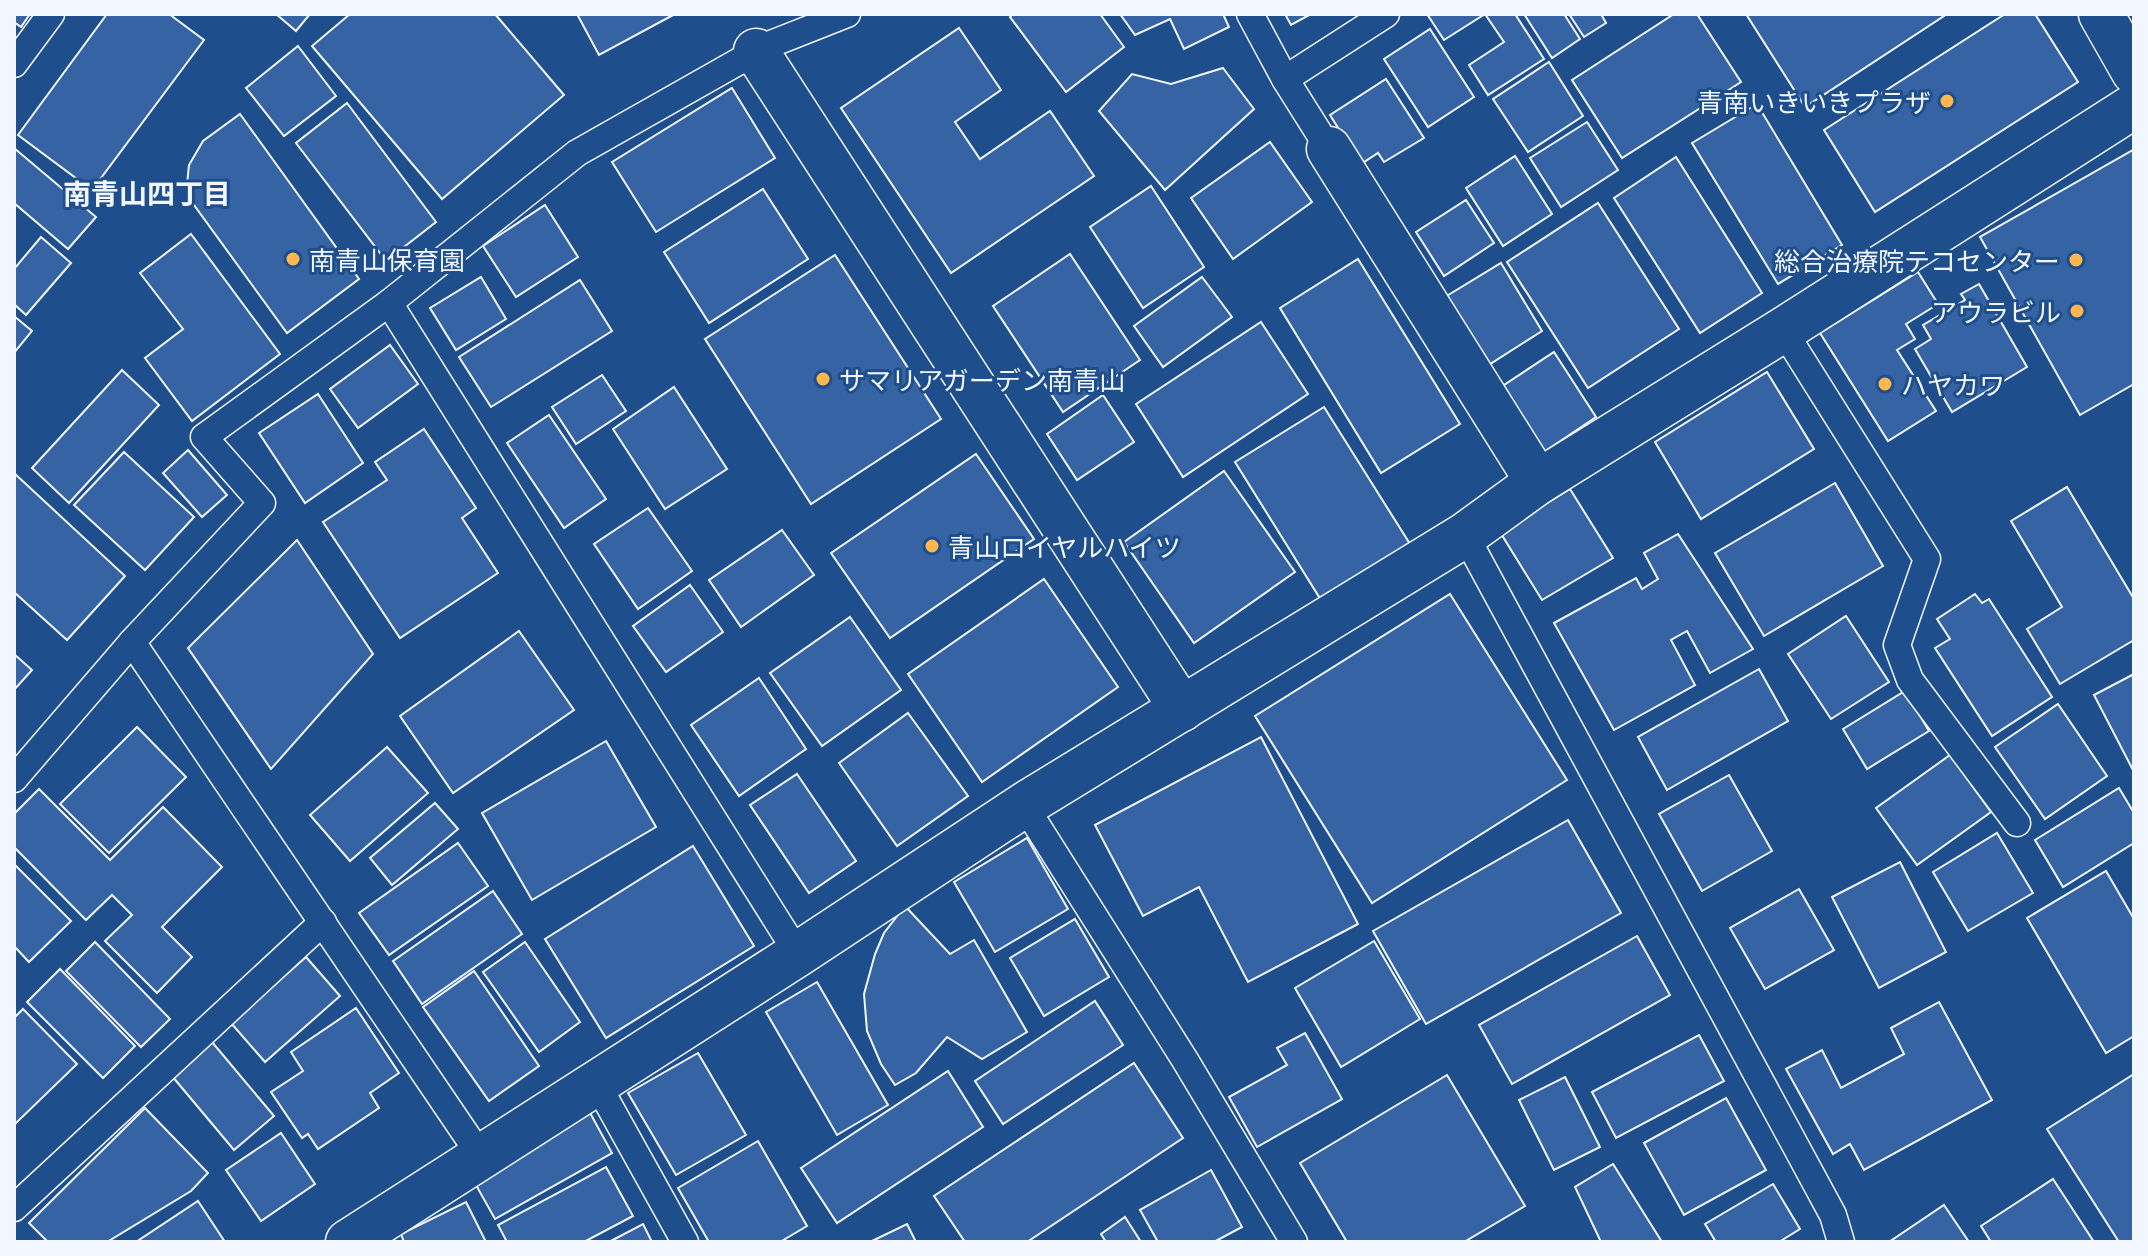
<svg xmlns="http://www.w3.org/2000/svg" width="2148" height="1256" viewBox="0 0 2148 1256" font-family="Barlow,'Noto Sans JP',sans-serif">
<rect width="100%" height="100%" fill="#1f4e8c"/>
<!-- building -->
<g fill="#3563a3" stroke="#f2f6ff" stroke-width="2">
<polygon points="14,14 30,14 21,27 14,22"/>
<polygon points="107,14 169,14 204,40 92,190 18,135"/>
<polygon points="276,14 310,14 296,31"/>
<polygon points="350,14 495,14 564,95 442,199 312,46"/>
<polygon points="577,14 675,14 599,55"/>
<polygon points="1013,14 1100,14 1124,47 1066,92 1010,17"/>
<polygon points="1120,14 1223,14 1229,27 1184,49 1170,19 1135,35"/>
<polygon points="1285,14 1311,14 1291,25"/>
<polygon points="1427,14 1485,14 1444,40"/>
<polygon points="1485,14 1515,14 1544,59 1488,95 1469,65 1504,42"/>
<polygon points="1524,14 1564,14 1580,39 1552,58"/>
<polygon points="1569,14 1601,14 1606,23 1584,37"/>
<polygon points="1674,14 1697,14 1741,82 1622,158 1572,80"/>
<polygon points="1746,14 1947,14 1805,107"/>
<polygon points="2005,14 2035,14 2078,82 1875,212 1824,130"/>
<polygon points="959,28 1001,90 955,122 980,159 1050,111 1094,176 951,273 841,108"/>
<polygon points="1430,29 1474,97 1428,127 1384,59"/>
<polygon points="298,46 336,96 284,136 246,88"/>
<polygon points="1549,62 1583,116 1528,152 1493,99"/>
<polygon points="1223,68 1254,109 1165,190 1099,111 1132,74 1171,84"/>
<polygon points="1386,79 1424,138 1384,162 1378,153 1361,164 1330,115"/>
<polygon points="732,88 775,158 656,232 612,162"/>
<polygon points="347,103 436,222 386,261 296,143"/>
<polygon points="1757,104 1842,245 1778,284 1692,143"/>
<polygon points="240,114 359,279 287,333 186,194 189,165 203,141"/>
<polygon points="1587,122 1618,170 1561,207 1530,158"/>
<polygon points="1270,142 1312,202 1233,259 1191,198"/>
<polygon points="14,148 96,217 68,249 14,203"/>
<polygon points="2133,150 2134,384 2080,415 1980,237"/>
<polygon points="1515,156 1552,214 1503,246 1466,188"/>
<polygon points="1676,157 1762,293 1700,333 1614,198"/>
<polygon points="1151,186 1204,267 1143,308 1090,227"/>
<polygon points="763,189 808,259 709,323 664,252"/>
<polygon points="1466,200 1494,243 1444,276 1416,232"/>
<polygon points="1598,203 1679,329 1588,388 1507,262"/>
<polygon points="545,205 578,257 516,297 483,246"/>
<polygon points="191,234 280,354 192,421 145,358 183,329 140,273"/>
<polygon points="41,237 71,263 26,315 14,304 14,269"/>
<polygon points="1070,254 1140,360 1063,412 993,306"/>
<polygon points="835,255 941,419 811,504 705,339"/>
<polygon points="1358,259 1460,424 1381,473 1280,308"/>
<polygon points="1501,263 1542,331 1487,366 1445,297"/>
<polygon points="1918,272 1938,304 1906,324 1915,339 1897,350 1936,411 1888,441 1820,333"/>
<polygon points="481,277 506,319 456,350 430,308"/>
<polygon points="1202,277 1232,317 1163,367 1134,326"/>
<polygon points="580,280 612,331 491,407 459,357"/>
<polygon points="1979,284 2027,367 1952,412 1915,349 1931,339 1923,325 1965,300 1961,294"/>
<polygon points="14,316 32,331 14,353"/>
<polygon points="1261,322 1308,394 1183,477 1136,404"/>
<polygon points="390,345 418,384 358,428 330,389"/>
<polygon points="1554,352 1596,417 1544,452 1501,387"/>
<polygon points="122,370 159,405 69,503 32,468"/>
<polygon points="1767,372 1814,449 1701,519 1655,442"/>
<polygon points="602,375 626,411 576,444 552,407"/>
<polygon points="674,387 727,469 665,509 613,429"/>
<polygon points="318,394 363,463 305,503 259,433"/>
<polygon points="1103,395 1134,442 1077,480 1047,434"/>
<polygon points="1324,407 1410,544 1321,600 1235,462"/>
<polygon points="549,415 606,499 564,528 507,443"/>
<polygon points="424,429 476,508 462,518 498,573 400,638 323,522 387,480 375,462"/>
<polygon points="188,450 227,495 202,517 163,473"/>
<polygon points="124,452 194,517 145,570 74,505"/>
<polygon points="976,454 1034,539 890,638 831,553"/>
<polygon points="1224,471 1295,572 1194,643 1124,542"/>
<polygon points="14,473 125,576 67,640 14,592"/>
<polygon points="1835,483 1883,566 1764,636 1715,553"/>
<polygon points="2067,487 2134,599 2134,640 2060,684 2027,629 2062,607 2011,521"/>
<polygon points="1570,489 1613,558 1542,600 1500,532"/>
<polygon points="648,508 692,571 638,609 594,544"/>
<polygon points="782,530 814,575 741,627 709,580"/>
<polygon points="1678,534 1753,649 1710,673 1687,631 1671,640 1695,685 1614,730 1554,623 1636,578 1642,589 1658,579 1644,553"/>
<polygon points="297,540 373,654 271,769 188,648"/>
<polygon points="1044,579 1118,687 982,782 908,674"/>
<polygon points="690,585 723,632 666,672 633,626"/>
<polygon points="1450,594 1567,780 1372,903 1255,716"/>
<polygon points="1975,594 1982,603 1989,599 2052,697 1992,736 1935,648 1950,639 1937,619"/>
<polygon points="1846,616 1889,682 1831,719 1788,654"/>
<polygon points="850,617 901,690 822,746 770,673"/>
<polygon points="519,631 574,710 453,793 400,716"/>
<polygon points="14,654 32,670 14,690"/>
<polygon points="1759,669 1788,721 1667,790 1638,737"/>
<polygon points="2134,674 2134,772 2094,695"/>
<polygon points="759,678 806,749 739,796 691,725"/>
<polygon points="1905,691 1929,731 1867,769 1843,729"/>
<polygon points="2058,704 2107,776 2045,819 1995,747"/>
<polygon points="908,713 968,796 897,846 839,763"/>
<polygon points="137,727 186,777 109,853 60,804"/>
<polygon points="1261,737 1358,924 1248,982 1199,887 1143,916 1095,825"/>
<polygon points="606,741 656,827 532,900 482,813"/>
<polygon points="387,747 428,793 350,861 310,815"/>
<polygon points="1950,755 1991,812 1917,865 1876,808"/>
<polygon points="797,774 856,861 809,893 750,805"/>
<polygon points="1729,775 1772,851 1702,891 1659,814"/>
<polygon points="2119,788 2134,813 2134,843 2063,887 2035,840"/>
<polygon points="39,789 110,860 163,807 222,867 162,927 192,957 157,993 105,941 132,915 112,895 86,920 14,847 14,814"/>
<polygon points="435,803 458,829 392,885 370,858"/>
<polygon points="1568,820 1621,913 1426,1024 1373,931"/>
<polygon points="1997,833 2033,893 1968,931 1933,872"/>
<polygon points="1027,838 1068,909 995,952 954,882"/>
<polygon points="458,843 488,886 389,955 359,913"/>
<polygon points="693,846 754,946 606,1038 545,939"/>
<polygon points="1900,862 1946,952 1879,988 1832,897"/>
<polygon points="14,864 71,921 29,962 14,946"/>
<polygon points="2106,871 2134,919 2134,1036 2106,1053 2027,918"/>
<polygon points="1799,889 1834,950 1765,989 1730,928"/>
<polygon points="493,891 522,934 422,1004 393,961"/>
<polygon points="905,906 950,954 974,940 1027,1032 982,1059 947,1037 916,1073 895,1085 881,1064 867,1031 864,994 875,954 884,933"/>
<polygon points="1075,919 1109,977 1044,1016 1010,958"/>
<polygon points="1637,936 1670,995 1512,1084 1479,1025"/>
<polygon points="1374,941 1420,1019 1341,1067 1295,988"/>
<polygon points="95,942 170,1019 141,1047 66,971"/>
<polygon points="525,942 580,1022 539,1052 483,972"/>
<polygon points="306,957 340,996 265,1062 231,1023"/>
<polygon points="60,969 135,1046 103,1078 27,1002"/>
<polygon points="474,971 539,1066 489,1101 423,1007"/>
<polygon points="817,982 888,1105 837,1135 766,1012"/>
<polygon points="1095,1001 1123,1045 1003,1124 975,1081"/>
<polygon points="1939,1002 1992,1100 1864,1170 1850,1144 1833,1154 1786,1069 1822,1050 1841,1088 1904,1054 1891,1028"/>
<polygon points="356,1008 399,1073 370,1093 379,1108 318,1149 308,1134 302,1138 271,1092 303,1071 291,1052"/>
<polygon points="23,1009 77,1064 14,1125 14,1018"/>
<polygon points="1305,1033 1342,1099 1257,1147 1229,1097 1287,1065 1277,1048"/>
<polygon points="1699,1035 1724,1081 1616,1138 1592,1092"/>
<polygon points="212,1042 274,1116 234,1150 172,1076"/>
<polygon points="698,1053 746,1135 676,1175 628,1093"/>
<polygon points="1134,1063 1183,1138 1027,1242 965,1242 934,1196"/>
<polygon points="948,1071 983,1127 837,1223 801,1168"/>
<polygon points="2134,1074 2134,1242 2119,1242 2047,1129"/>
<polygon points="1447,1075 1525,1206 1464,1242 1347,1242 1300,1163"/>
<polygon points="1565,1077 1600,1147 1554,1170 1519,1100"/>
<polygon points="1726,1098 1766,1170 1684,1215 1644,1143"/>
<polygon points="145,1108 208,1173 191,1191 107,1242 48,1242 29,1223"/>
<polygon points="589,1111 612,1153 495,1219 472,1178"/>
<polygon points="281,1133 315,1184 261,1221 226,1170"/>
<polygon points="758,1141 807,1226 780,1242 709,1242 678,1188"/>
<polygon points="1613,1164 1662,1242 1601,1242 1575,1187"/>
<polygon points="606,1167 633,1216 584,1242 507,1242 498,1225"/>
<polygon points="1211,1170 1242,1227 1214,1242 1158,1242 1140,1210"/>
<polygon points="2053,1179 2094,1242 1991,1242 1981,1226"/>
<polygon points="1773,1184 1800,1229 1779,1242 1716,1242 1705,1224"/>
<polygon points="198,1201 225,1242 136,1242"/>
<polygon points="466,1202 486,1242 404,1242 401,1234"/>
<polygon points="1944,1205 1969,1242 1889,1242"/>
<polygon points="1125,1217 1141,1242 1106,1242 1101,1234"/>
<polygon points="643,1224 652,1242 609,1242"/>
<polygon points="907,1224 916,1242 870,1242"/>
</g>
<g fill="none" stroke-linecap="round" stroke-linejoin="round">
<defs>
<g id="service">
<polyline points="1250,14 1285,79 1329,149"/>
<polyline points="14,64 51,14"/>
<polyline points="1285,79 1386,14"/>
<polyline points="389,303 798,954"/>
<polyline points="1783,330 1927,559 1897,645 1910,680 2017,823"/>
<polyline points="1465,535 1833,1215 1841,1242"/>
<polyline points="132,642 480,1155"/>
<polyline points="14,779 132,642 262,503 204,437 389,303 577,153 766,46 847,14"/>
<polyline points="1024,805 1185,1060 1294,1242"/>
<polyline points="596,1082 685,1242"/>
<polyline points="14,1208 323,922"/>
</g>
<g id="minor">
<polyline points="2101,14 2134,72"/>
<polyline points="756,51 1182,709"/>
<polyline points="1329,149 1538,482"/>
<polyline points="348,1242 798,954 1024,805 1465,535 1538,482 1783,330 2134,106"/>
</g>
</defs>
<!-- service casing -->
<use href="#service" stroke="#f2f6ff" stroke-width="29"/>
<!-- minor casing -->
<use href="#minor" stroke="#f2f6ff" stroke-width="47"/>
<!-- service -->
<use href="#service" stroke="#1f4e8c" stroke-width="26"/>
<!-- minor -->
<use href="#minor" stroke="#1f4e8c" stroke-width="44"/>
</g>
<!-- markers -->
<g fill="#ffb74d" stroke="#1f4e8c" stroke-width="3">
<circle cx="1947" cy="101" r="8"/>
<circle cx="293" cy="259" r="8"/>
<circle cx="2076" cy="260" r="8"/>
<circle cx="2077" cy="311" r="8"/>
<circle cx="823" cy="379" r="8"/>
<circle cx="1885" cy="384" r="8"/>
<circle cx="932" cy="546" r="8"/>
</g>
<g text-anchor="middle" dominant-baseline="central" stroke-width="6" stroke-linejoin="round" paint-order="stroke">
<!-- poi labels -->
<g font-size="26" fill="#f2f6ff" stroke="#1f4e8c" text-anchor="start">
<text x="1931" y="101" text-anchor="end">青南いきいきプラザ</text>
<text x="309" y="259">南青山保育園</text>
<text x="2060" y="260" text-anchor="end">総合治療院テコセンター</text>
<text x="2061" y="311" text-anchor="end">アウラビル</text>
<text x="839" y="379">サマリアガーデン南青山</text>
<text x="1901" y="384">ハヤカワ</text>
<text x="948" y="546">青山ロイヤルハイツ</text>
</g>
<!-- neighbourhood labels -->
<g font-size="28" font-weight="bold" fill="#f2f6ff" stroke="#1f4e8c">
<text x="147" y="193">南青山四丁目</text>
</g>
</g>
<!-- border -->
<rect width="2148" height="1256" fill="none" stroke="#f2f6ff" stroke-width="32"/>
</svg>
